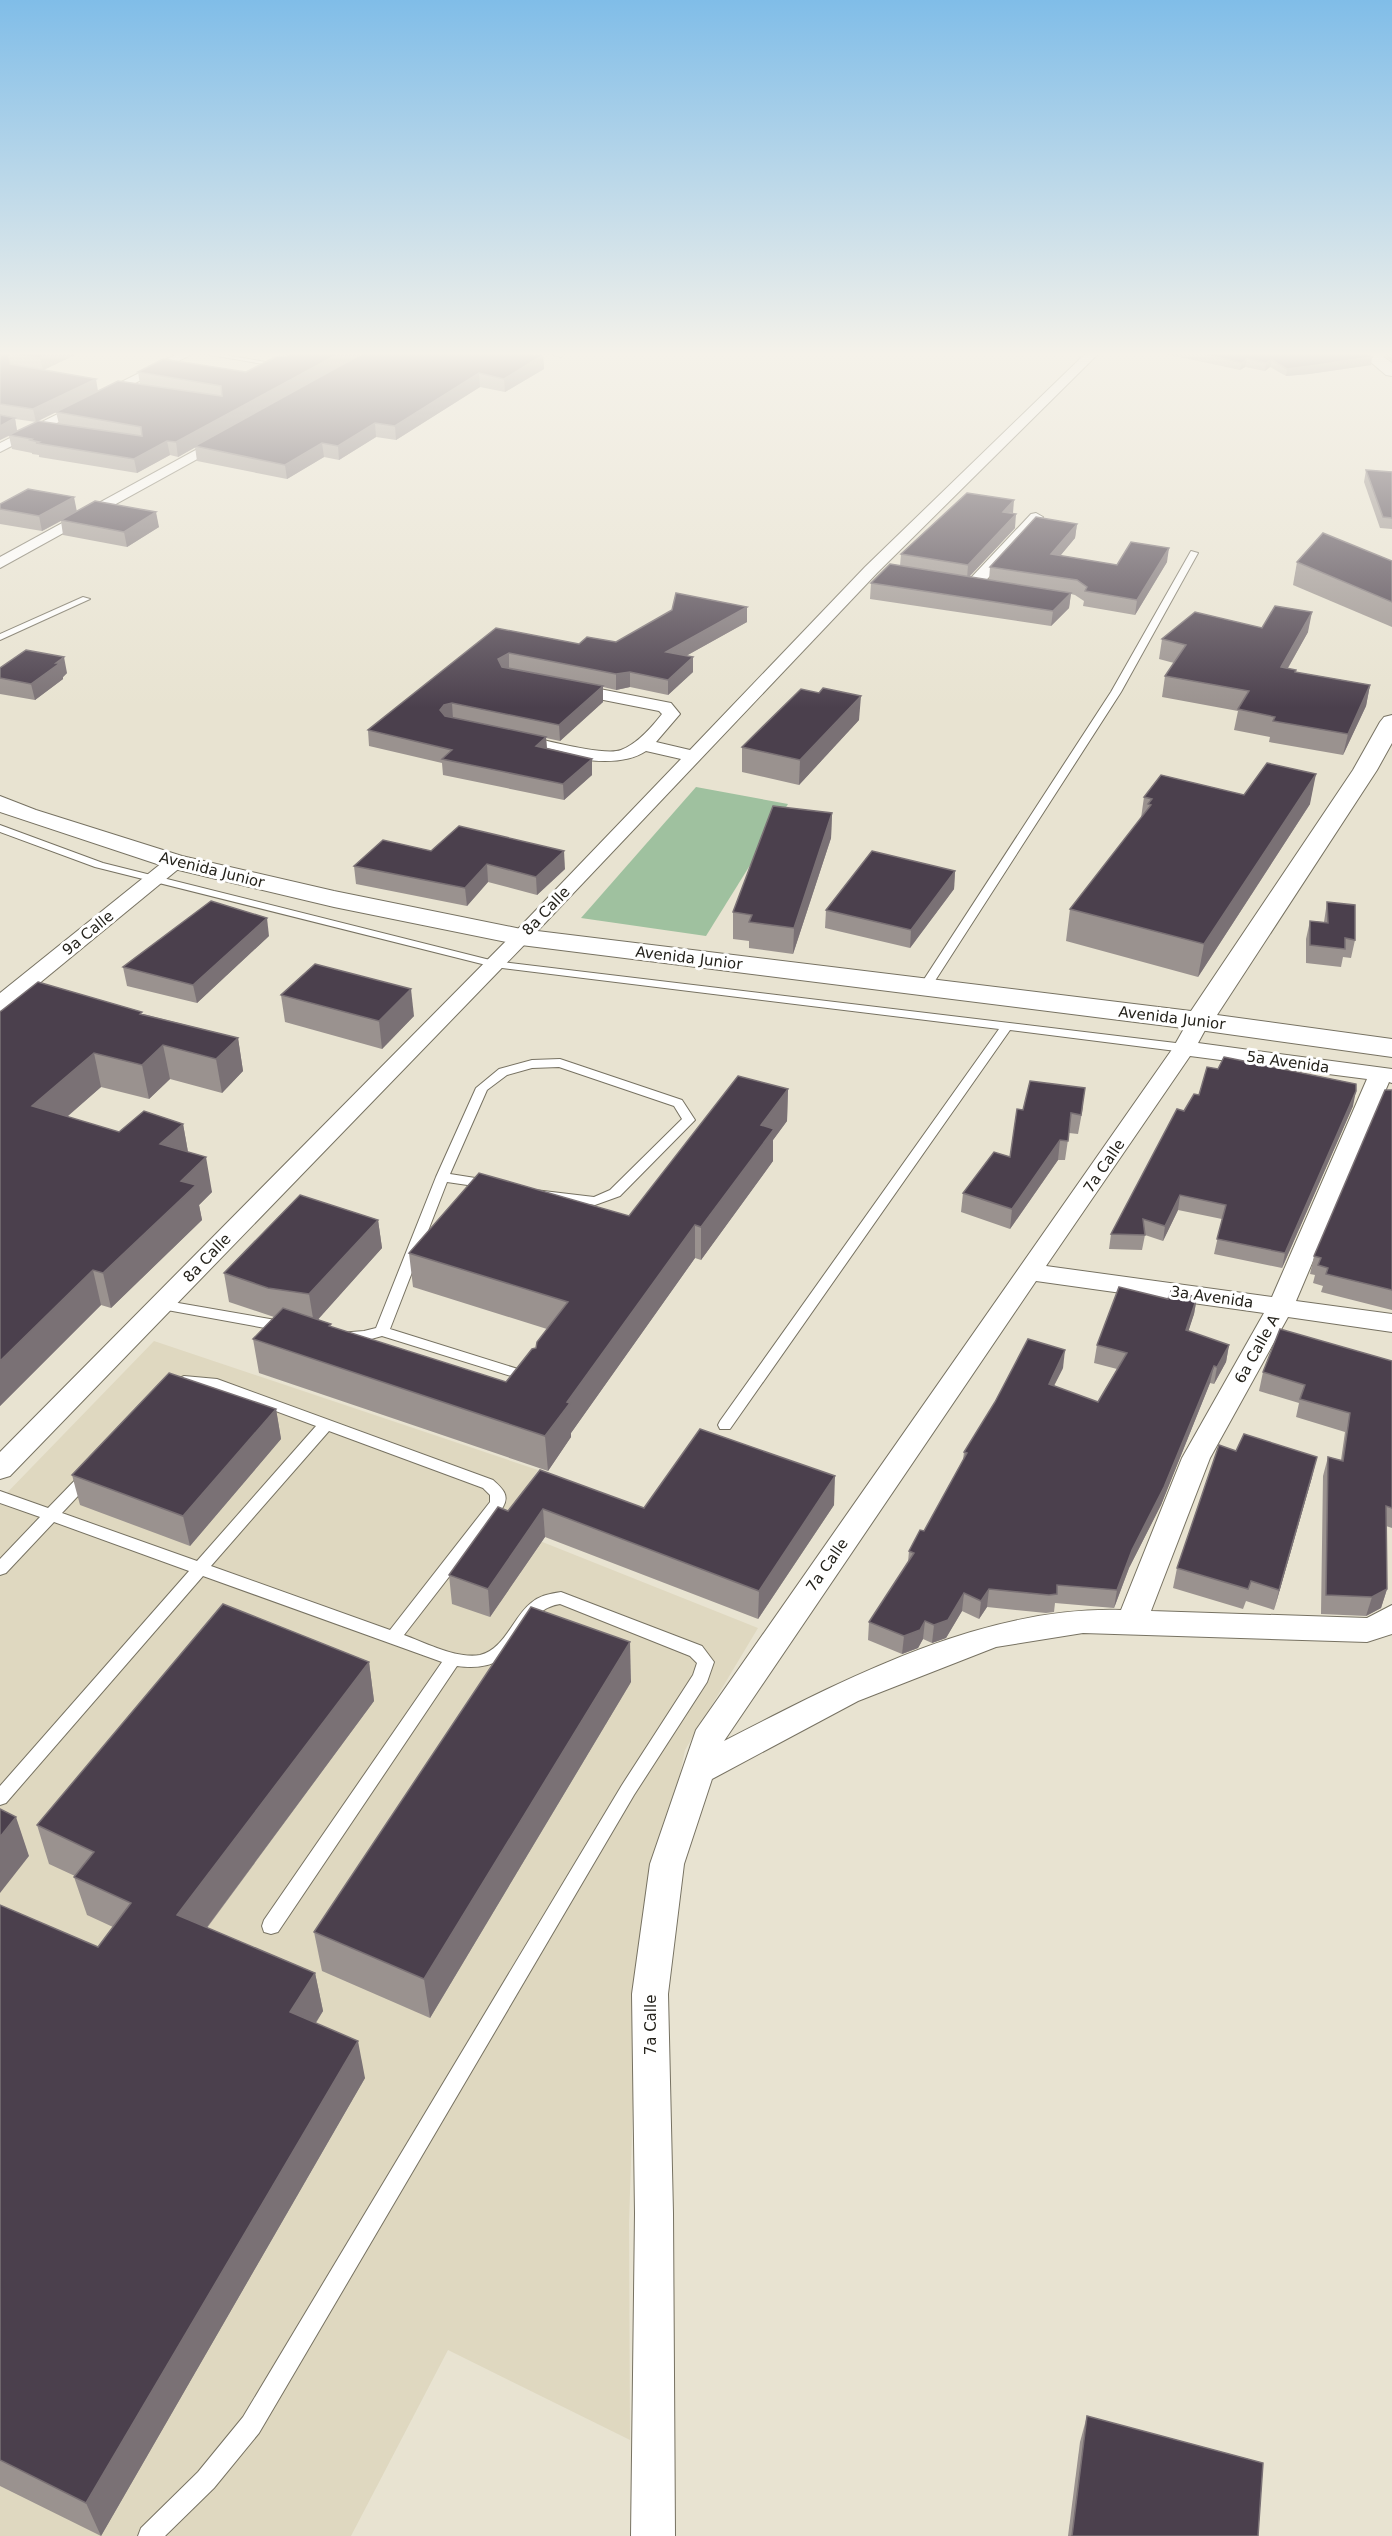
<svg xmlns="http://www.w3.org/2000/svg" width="1392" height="2536" viewBox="0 0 1392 2536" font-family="'DejaVu Sans',sans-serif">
<rect width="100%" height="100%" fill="#e8e3d1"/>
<!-- built -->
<polygon fill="#dfd8c0" points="154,1341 538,1470 500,1525 758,1628 685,1750 637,1983 629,2223 630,2440 448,2350 351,2536 0,2536 0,1500"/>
<!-- green -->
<polygon fill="#9fc19f" points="696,787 788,804 706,936 581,918"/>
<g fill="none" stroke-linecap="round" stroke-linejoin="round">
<defs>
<g id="lane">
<polygon points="199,353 212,353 284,365 281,367"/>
<polygon points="1191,551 1198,553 1121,692 931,987 925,990 921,989 919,987 1111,692"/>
<polygon points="83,597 90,599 0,640 0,634"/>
<polygon points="0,825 103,863 494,961 1184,1044 1190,1048 1184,1052 1010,1030 730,1429 720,1429 718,1425 720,1421 999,1029 494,967 95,867 0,832"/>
<polygon points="560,1059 682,1100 695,1120 620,1196 595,1205 540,1197 535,1196 534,1193 535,1190 594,1197 610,1190 682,1119 674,1106 559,1067 532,1068 507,1075 487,1090 450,1174 488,1180 494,1184 488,1188 447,1182 390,1329 534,1374 536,1377 534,1380 524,1380 382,1336 364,1341 339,1339 337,1336 339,1333 364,1331 376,1328 436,1177 476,1088 499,1069 532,1060"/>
<polygon points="161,1300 287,1322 294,1327 287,1332 156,1308 154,1305"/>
<path d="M 184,1376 L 217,1379 L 493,1480 C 502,1488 510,1495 503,1507 L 404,1635 C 426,1643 456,1659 480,1655 C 505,1649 513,1617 531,1603 C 540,1595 550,1594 561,1592 L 702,1646 L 714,1662 L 707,1682 L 634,1795 L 259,2433 L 214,2488 L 165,2536 L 138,2536 L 141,2528 L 198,2472 L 243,2417 L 622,1785 L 693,1675 L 697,1663 L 690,1656 L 560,1604 C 514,1611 528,1676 457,1666 L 278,1932 L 271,1934 L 264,1932 L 262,1926 L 264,1920 L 442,1662 L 203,1576 L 6,1803 L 0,1805 L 0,1786 L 189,1571 L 54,1522 L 6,1573 L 0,1575 L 0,1559 L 40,1517 L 0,1503 L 0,1491 L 48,1508 L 82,1473 L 92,1473 L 95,1477 L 92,1481 L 62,1513 L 197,1561 L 316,1426 L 211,1387 L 173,1387 L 171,1384 L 173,1381 ZM 329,1431 L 483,1488 L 490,1495 L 490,1502 L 390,1630 L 211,1566 Z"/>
</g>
<g id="street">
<polygon points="179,353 194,353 0,452 0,443"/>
<polygon points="548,353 567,353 561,357"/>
<path d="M 1086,353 L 1099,353 L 877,573 L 528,941 L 10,1476 L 0,1479 L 0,1452 L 514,933 L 681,759 L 646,751 C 612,774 545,752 506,742 L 503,738 L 506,734 L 512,733 C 534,737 603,757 621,750 C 637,744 651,728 662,714 L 659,711 L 563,692 L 560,688 L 563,684 L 569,683 L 671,703 L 680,714 L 656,742 L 690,750 L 865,567 Z"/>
<polygon points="225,434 230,435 230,441 0,568 0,557"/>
<polygon points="1036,513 1043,517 1041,520 979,588 967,588 965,585 967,582 1031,514"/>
<polygon points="175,856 182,858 185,862 182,866 8,1009 0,1011 0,993 168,858"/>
<path d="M 1199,1014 L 1207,1016 L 1210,1021 L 1198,1043 L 1392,1069 L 1392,1083 L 1389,1082 L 1296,1301 L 1392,1314 L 1392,1332 L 1288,1317 L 1210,1458 L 1151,1611 L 1367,1618 L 1392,1605 L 1392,1634 L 1367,1642 L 1083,1633 L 996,1647 L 858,1701 L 712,1779 L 684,1864 L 668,1994 L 673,2213 L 675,2536 L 631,2536 L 635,2213 L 632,1994 L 650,1864 L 696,1730 L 1173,1048 L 1191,1016 ZM 1190,1056 L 1367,1079 L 1272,1297 L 1046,1266 ZM 1036,1281 L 1264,1313 L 1182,1458 L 1121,1610 C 982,1606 845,1679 724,1741 Z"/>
</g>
<g id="secondary">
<polygon points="1360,353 1378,353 1392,363 1392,376 1386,375"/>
<polygon points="1392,715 1392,743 1377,770 1217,1015 1392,1039 1392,1057 1199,1030 521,945 334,907 166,867 0,812 0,796 36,810 182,856 334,891 521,929 1191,1011 1353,770 1380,722 1384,717"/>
</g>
</defs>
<!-- lane casing -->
<use href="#lane" stroke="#777262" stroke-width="2"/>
<!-- street casing -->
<use href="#street" stroke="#777262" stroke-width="2"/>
<!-- secondary casing -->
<use href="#secondary" stroke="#777262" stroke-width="2"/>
<!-- lane -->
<use href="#lane" fill="#fff" fill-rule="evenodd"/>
<!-- street -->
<use href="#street" fill="#fff" fill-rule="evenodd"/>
<!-- secondary -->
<use href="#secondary" fill="#fff" fill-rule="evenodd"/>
</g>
<!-- wall -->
<g fill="#9a928f" fill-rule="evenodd">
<path d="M 0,352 L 74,352 L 75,355 L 44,370 L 98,391 L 140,384 L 138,372 L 246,372 L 286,356 L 287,355 L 287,352 L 524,352 L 543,355 L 544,369 L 505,392 L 480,387 L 396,440 L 376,437 L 339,460 L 324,457 L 287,479 L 197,461 L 195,447 L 178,457 L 170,455 L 137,473 L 39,457 L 39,455 L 32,454 L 32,453 L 12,449 L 9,436 L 0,440 ZM 93,394 L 56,412 L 59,424 L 17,431 L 15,419 L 36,422 Z"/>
<polygon points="1161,352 1366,352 1371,365 1309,374 1286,376 1270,367 1265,371 1245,367 1240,370 1161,353"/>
<polygon points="1381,352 1392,352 1392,361"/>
<polygon points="1366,470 1392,472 1392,529 1380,528 1364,482"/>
<polygon points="0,504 77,511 159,527 127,547 63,535 61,521 42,531 0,524"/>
<polygon points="1013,513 1015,528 969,577 989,580 990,567 1077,524 1075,538 1060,556 1117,565 1167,562 1135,615 1083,606 1084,601 1075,595 1071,594 1069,608 1051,626 870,599 871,583 900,566 901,554"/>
<polygon points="1392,561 1392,627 1293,585 1297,562"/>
<polygon points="747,607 747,622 686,656 693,657 693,672 668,695 630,687 616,690 603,687 603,702 560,741 546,738 547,748 592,759 592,775 564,800 443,775 442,763 369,746 368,730 496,628 579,644 616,642 672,610"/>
<polygon points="1262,628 1308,632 1288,668 1296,672 1370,685 1366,706 1343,755 1269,742 1270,737 1234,730 1238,711 1162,697 1165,676 1174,663 1159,659 1162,639"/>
<polygon points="0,668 67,673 63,677 63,679 35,700 0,694"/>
<polygon points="859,720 799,785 742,772 742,747"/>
<polygon points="1244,795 1310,804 1198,977 1066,941 1070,909 1141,818 1144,797"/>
<polygon points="832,813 831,838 793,954 749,948 749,941 733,939 733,912"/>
<polygon points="431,851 565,869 537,895 488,882 467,906 356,884 354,866"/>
<polygon points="955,871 954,889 910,948 825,928 826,910"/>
<polygon points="1327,902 1355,940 1351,958 1343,957 1341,967 1306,963 1306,939 1310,921 1324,922"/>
<polygon points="269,936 197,1003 127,986 123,967"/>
<polygon points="281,995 414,1016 382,1049 285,1022"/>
<polygon points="0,1012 143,1014 238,1038 243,1071 222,1093 170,1079 149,1099 101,1087 67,1117 119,1132 183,1124 188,1152 212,1192 199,1205 202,1220 111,1308 101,1305 0,1406"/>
<polygon points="788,1089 787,1121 773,1140 773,1161 701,1260 695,1258 571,1433 571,1437 548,1471 259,1373 253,1339 274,1317 229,1302 224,1273 378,1220 382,1248 318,1319 331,1327 506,1382 536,1348 547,1329 413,1287 409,1253 629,1216"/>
<polygon points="1392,1090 1392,1310 1321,1292 1323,1286 1313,1283 1315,1275 1310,1274 1314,1256"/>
<polygon points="1199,1095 1353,1106 1282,1268 1214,1254 1222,1219 1178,1210 1163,1241 1145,1235 1142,1250 1109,1249 1111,1234 1184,1111"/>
<polygon points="1083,1107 1078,1134 1069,1133 1065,1160 1058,1160 1010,1229 961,1212 963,1193 1010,1157 1023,1110"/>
<polygon points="1197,1297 1194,1314 1188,1331 1229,1345 1226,1362 1214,1384 1210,1383 1161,1505 1129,1568 1114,1608 1055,1603 1054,1612 1046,1613 987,1607 979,1619 962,1611 946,1638 932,1643 923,1639 918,1648 902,1654 868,1640 869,1622 908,1562 909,1551 924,1531 963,1460 964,1452 1063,1368 1054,1386 1098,1402 1117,1369 1094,1363 1097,1345 1168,1299"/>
<polygon points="1392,1361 1392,1528 1386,1526 1387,1589 1381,1608 1366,1616 1321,1614 1323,1476 1328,1457 1341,1460 1345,1432 1296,1417 1299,1403 1259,1391 1263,1372"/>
<polygon points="276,1409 281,1439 190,1546 80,1505 72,1475"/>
<polygon points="1236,1451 1312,1477 1274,1610 1246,1601 1243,1609 1173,1588 1177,1568"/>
<polygon points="540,1470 644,1508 834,1505 758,1619 545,1537 490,1617 452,1604 449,1575 508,1511"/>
<polygon points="369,1662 374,1701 207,1928 315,1973 323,2011 316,2023 365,2078 101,2536 0,2486 0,1905 98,1947 113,1927 87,1915 74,1877 75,1876 49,1864 37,1825"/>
<polygon points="631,1682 430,2018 322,1971 314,1932"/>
<polygon points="1087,2416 1258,2536 1068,2536 1080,2442"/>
</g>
<!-- shaded-wall -->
<g fill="#7a7175">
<polygon points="52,352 74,352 75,355 43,370 40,358"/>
<polygon points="342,352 367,352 178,457 176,442"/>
<polygon points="543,355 544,369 505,392 504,379"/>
<polygon points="1372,357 1371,365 1309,374 1286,376 1287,369"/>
<polygon points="1247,359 1245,367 1240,370 1242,363"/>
<polygon points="1272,360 1270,367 1265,371 1266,363"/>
<polygon points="479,373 480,387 396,440 395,426"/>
<polygon points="96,379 98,391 36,422 33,409"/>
<polygon points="15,418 17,431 0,440 0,426"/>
<polygon points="375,423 376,437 339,460 338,446"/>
<polygon points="167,441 170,455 137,473 134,459"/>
<polygon points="322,443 324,457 287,479 285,465"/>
<polygon points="74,497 77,512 42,531 39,516"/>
<polygon points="1014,500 1013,513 1003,512"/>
<polygon points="156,512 159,527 127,547 124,532"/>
<polygon points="1016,514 1015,528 967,579 968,565"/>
<polygon points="1077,524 1075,538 1050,568 1051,554"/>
<polygon points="1169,548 1167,562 1135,615 1137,600"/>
<polygon points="1071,593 1069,608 1051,626 1053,611"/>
<polygon points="747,607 747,622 666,667 666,652"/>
<polygon points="1312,612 1308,632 1277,687 1281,667"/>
<polygon points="509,653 509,669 499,674 498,659"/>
<polygon points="64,657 67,673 63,677 63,679 35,700 31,684"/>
<polygon points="693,657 693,672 668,695 668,680"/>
<polygon points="630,672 630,687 616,690 616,674"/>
<polygon points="1370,685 1366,706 1343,755 1348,734"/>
<polygon points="603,686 603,702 560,741 559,725"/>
<polygon points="861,696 859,720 799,785 800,760"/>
<polygon points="452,703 453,719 442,726 440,710 444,705"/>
<polygon points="546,737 547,753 536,746"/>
<polygon points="592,759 592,775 564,800 563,784"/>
<polygon points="1316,774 1310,804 1198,977 1204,944"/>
<polygon points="832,813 831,838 793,954 794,928"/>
<polygon points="564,851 565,869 537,895 536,877"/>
<polygon points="487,864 488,882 467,906 465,888"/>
<polygon points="955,871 954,889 910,948 911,930"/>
<polygon points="267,918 269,936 197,1003 193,985"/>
<polygon points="411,989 414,1016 382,1049 379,1021"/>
<polygon points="238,1038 243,1071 222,1093 216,1059"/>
<polygon points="163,1045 170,1079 149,1099 142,1065"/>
<polygon points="94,1053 101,1087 40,1140 32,1106"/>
<polygon points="788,1089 787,1121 773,1140 773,1161 701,1260 701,1227 761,1125"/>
<polygon points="1356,1091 1353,1106 1282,1268 1285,1253"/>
<polygon points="183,1124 189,1158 160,1144"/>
<polygon points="1060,1140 1058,1160 1010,1229 1012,1209"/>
<polygon points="206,1157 212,1192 199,1205 202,1220 111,1308 103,1273 181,1181"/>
<polygon points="1180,1195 1178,1210 1163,1241 1165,1226"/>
<polygon points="378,1220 382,1248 314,1324 309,1294"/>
<polygon points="695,1225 695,1258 571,1433 571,1437 548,1471 545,1436 567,1402"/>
<polygon points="93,1270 101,1305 0,1406 0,1361"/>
<polygon points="1197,1297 1194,1314 1183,1348 1186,1330"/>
<polygon points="1229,1345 1226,1362 1214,1384 1217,1367"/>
<polygon points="1065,1350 1063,1368 1046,1401 1049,1384"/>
<polygon points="1214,1366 1210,1383 1161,1505 1129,1568 1114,1608 1117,1590 1132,1550"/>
<polygon points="276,1409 281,1439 190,1546 183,1516"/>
<polygon points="1317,1457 1312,1477 1274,1610 1279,1590"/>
<polygon points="835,1476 834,1505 758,1619 759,1591"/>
<polygon points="543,1509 545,1537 490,1617 488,1589"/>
<polygon points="989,1589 987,1607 979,1619 981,1601"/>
<polygon points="1387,1589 1381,1608 1366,1616 1372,1597"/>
<polygon points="964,1593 962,1611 946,1638 932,1643 934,1625"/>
<polygon points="925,1621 923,1639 918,1648 902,1654 904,1636"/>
<polygon points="630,1642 631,1682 430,2018 424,1979"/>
<polygon points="369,1662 374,1701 187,1954 177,1915"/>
<polygon points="16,1817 29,1856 0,1893 0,1837"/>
<polygon points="315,1973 323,2011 298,2050 290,2012"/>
<polygon points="358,2041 365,2078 101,2536 86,2503"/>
</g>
<!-- building -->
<g fill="#4b404d" stroke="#7a7175" stroke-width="1.5">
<polygon points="0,352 52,352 40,358 9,354 10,364 96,379 33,409 0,404"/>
<polygon points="289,352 342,352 176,442 167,441 134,459 36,443 39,442 30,440 32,439 9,435 38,421 142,436 141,427 56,412 118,381 222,396 221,386 138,372 163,359 246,372 277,356 286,356 290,353"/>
<polygon points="365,352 524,352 543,355 504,379 479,373 395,426 375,423 338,446 322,443 285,465 195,446"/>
<polygon points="1194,352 1366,352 1372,357 1310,366 1287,369 1272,360 1266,363 1247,359 1242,363"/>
<polygon points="0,415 15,418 0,426"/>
<polygon points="1366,470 1392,472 1392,518 1383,517"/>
<polygon points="28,489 74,497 39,516 0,509 0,504"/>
<polygon points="967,493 1014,500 1003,512 1016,514 968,565 901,554"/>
<polygon points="95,501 156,512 124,532 61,520"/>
<polygon points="1036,517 1077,524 1051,554 1117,565 1131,542 1169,548 1137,600 1085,591 1087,587 1077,580 990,567"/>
<polygon points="1323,533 1392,561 1392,602 1297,562"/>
<polygon points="890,564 1071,593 1053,611 871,583"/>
<polygon points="676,593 747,607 666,652 693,657 668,680 630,672 616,674 509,653 498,659 502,667 603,686 559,725 452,703 444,705 440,710 445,716 546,737 536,746 592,759 563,784 442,759 452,750 368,730 496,628 579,644 587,637 616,642 672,610"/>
<polygon points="1275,606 1312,612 1281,667 1296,670 1295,672 1370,685 1348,734 1273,721 1275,717 1238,709 1249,691 1165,676 1186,645 1162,639 1195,612 1262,628"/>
<polygon points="26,650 64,657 56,663 60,663 31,684 0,678 0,668"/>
<polygon points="823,688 861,696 800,760 742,747 801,689 819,693"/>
<polygon points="1267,763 1316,774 1204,944 1070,909 1151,805 1148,804 1152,799 1144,797 1161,775 1244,795"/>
<polygon points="773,806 832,813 794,928 749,922 752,915 733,912"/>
<polygon points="459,826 564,851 536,877 487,864 465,888 354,866 383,840 431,851"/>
<polygon points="872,851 955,871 911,930 826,910"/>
<polygon points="211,901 267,918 193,985 123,967"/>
<polygon points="1327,902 1355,905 1355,940 1345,938 1345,949 1310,945 1310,921 1328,923"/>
<polygon points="315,964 411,989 379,1021 281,995"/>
<polygon points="38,982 142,1012 140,1014 238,1038 216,1059 163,1045 142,1065 94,1053 32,1106 119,1132 144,1111 183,1124 160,1144 206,1157 181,1181 196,1185 103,1273 93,1270 0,1361 0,1012"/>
<polygon points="1224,1057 1356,1084 1356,1091 1285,1253 1217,1239 1226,1205 1180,1195 1165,1226 1143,1219 1145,1235 1111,1234 1177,1109 1184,1111 1194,1094 1199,1095 1207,1067 1218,1069"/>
<polygon points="738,1076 788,1089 761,1125 774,1129 701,1227 695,1225 567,1402 570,1403 545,1436 253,1339 283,1308 331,1324 329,1326 506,1382 532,1349 536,1348 537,1342 568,1302 409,1253 479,1173 629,1216"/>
<polygon points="1030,1081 1085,1088 1081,1115 1071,1113 1068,1141 1060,1140 1012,1209 963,1193 994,1152 1010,1157 1017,1109 1023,1110"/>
<polygon points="1385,1090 1392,1090 1392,1290 1326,1274 1328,1268 1318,1265 1321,1258 1314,1256"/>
<polygon points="300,1195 378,1220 309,1294 268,1288 224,1273"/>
<polygon points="1119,1287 1168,1299 1171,1291 1197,1297 1186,1330 1229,1345 1217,1367 1214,1366 1164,1487 1132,1550 1117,1590 1057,1585 1057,1594 1049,1595 989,1589 981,1601 964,1593 948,1620 934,1625 925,1621 920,1630 904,1636 869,1622 914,1553 909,1551 920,1530 924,1531 967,1453 964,1452 995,1402 1028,1339 1065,1350 1049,1384 1098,1402 1127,1353 1097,1345"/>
<polygon points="1280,1329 1392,1361 1392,1508 1386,1506 1387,1589 1372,1597 1326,1595 1328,1457 1343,1461 1350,1413 1300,1399 1305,1385 1263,1372"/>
<polygon points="169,1373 276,1409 183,1516 72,1475"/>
<polygon points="700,1429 835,1476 759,1591 543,1509 488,1589 449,1575 498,1507 508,1511 540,1470 644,1508"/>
<polygon points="1244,1434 1317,1457 1279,1590 1251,1581 1248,1589 1177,1568 1219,1445 1236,1451"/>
<polygon points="223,1604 369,1662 177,1915 315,1973 290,2012 358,2041 86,2503 0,2460 0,1905 98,1947 131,1903 74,1877 94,1852 37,1825"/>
<polygon points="531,1607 630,1642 424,1979 314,1932"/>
<polygon points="0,1809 16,1817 0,1837"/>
<polygon points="1087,2416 1263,2463 1258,2536 1072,2536"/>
</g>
<!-- sky -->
<linearGradient id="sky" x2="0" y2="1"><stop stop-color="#80bde8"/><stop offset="0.5" stop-color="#f5f2ea"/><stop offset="1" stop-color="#f5f2ea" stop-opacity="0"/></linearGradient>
<rect width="1392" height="708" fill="url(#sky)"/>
<g text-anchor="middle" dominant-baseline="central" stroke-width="6" stroke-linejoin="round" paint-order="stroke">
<!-- street labels -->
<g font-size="15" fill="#24221b" stroke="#fff">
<text transform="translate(212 870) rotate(14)">Avenida Junior</text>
<text transform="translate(546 911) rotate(-46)">8a Calle</text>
<text transform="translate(88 933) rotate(-39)">9a Calle</text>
<text transform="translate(689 958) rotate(7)">Avenida Junior</text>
<text transform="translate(1172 1018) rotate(7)">Avenida Junior</text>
<text transform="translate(1288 1062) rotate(8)">5a Avenida</text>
<text transform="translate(1104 1166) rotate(-56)">7a Calle</text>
<text transform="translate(207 1258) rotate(-46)">8a Calle</text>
<text transform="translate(1212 1297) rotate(8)">3a Avenida</text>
<text transform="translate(1257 1349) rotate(-61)">6a Calle A</text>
<text transform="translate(827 1565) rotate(-55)">7a Calle</text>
<text transform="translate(651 2025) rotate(-90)">7a Calle</text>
</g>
</g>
</svg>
